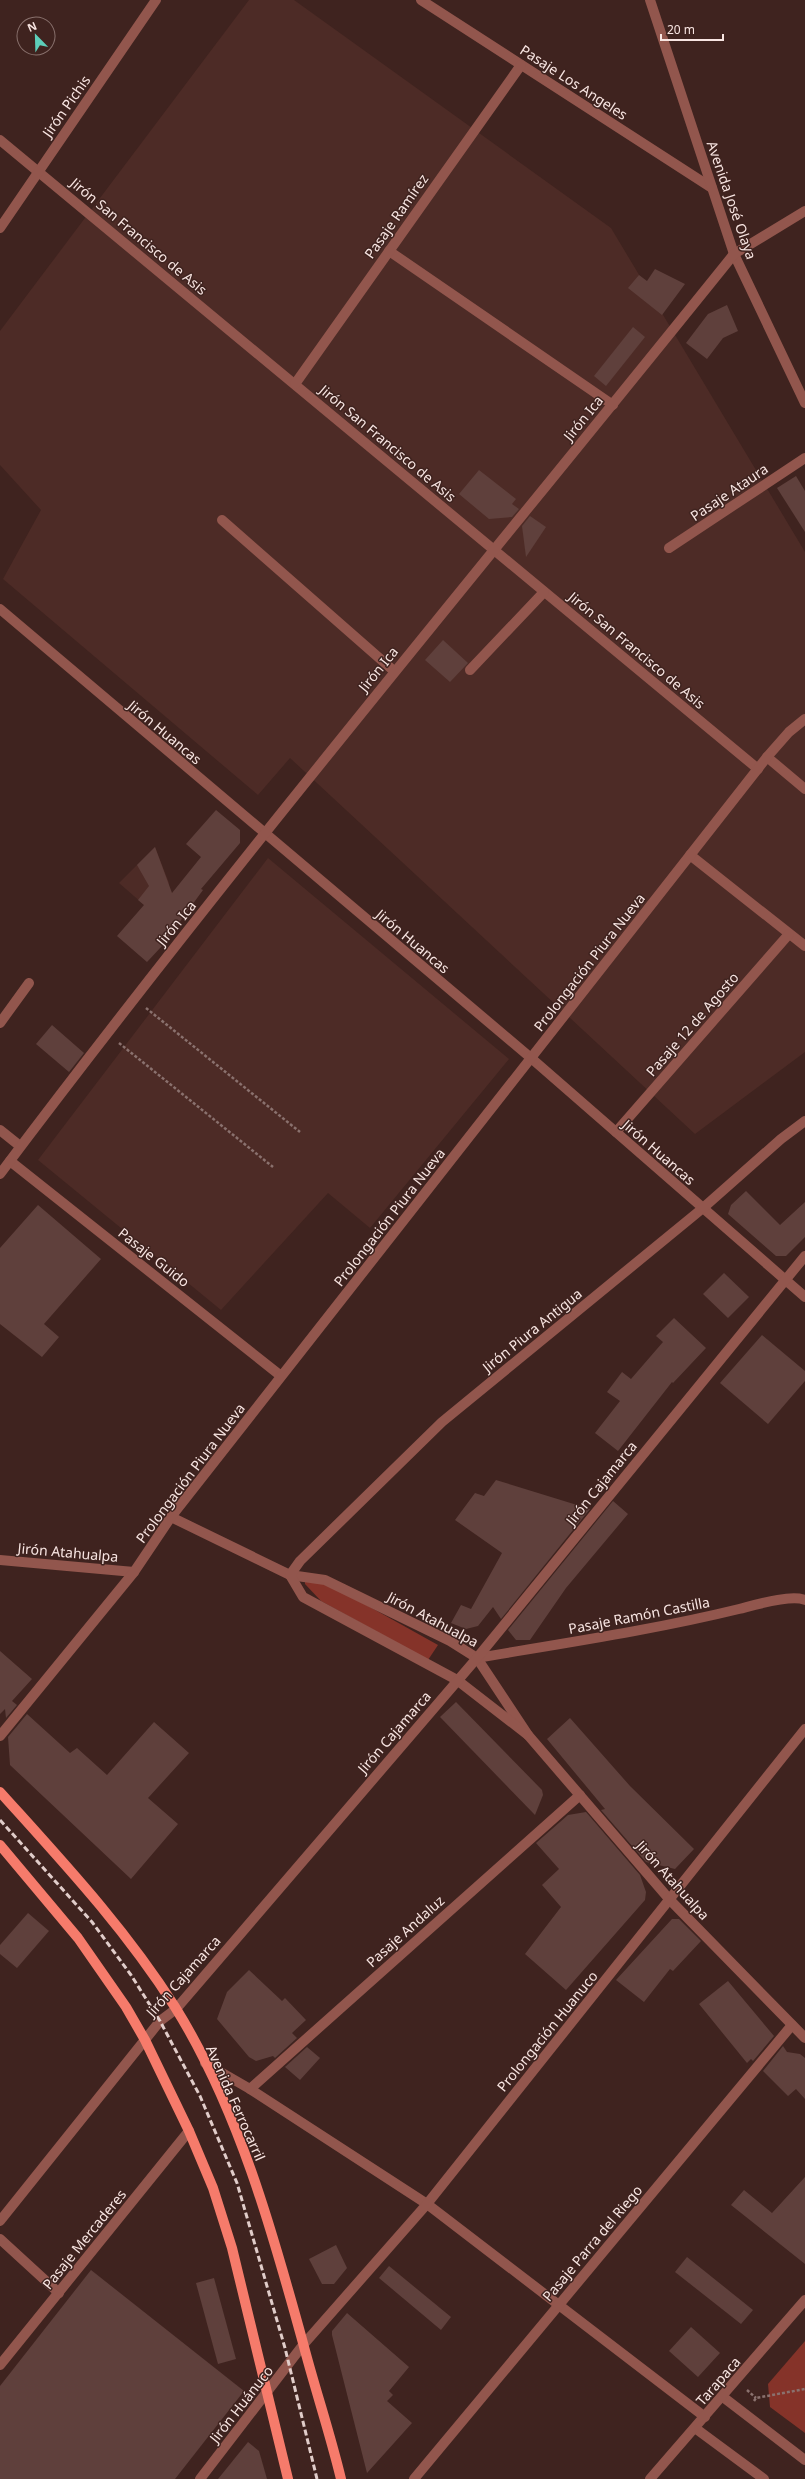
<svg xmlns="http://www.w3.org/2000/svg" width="805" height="2479" viewBox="0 0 805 2479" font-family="'Noto Sans',sans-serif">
<rect width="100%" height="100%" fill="#3f231f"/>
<!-- built -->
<g fill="#4d2b26">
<polygon points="249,0 294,0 611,228 805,552 805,1052 695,1134 290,758 258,795 3,579 41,510 0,465 0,331"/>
<polygon points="155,847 169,883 159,895 173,930 119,883"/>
<polygon points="268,858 509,1059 370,1228 328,1193 221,1310 38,1160"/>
</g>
<!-- green -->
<g fill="#853329">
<polygon points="305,1580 325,1582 438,1645 428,1660 321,1601 305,1584"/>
<polygon points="805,2341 805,2433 770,2407 768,2384"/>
</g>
<!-- building -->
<g fill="#5f403c">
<polygon points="655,269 685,284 662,315 628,288 639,275 647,281"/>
<polygon points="727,305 738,331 723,338 707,359 686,343 708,314"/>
<polygon points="633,327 645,337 606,386 594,376"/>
<polygon points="479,470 516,499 512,504 519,509 512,517 489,519 459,494"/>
<polygon points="796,476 805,491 805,532 777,488"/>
<polygon points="530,516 546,527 526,557 522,526"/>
<polygon points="443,640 468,663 450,682 425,660"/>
<polygon points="216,810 240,830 240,843 201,889 203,890 162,946 147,962 117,936 144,905 138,900 149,886 137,865 155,847 172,893 201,857 186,844"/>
<polygon points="52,1025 84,1053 69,1072 36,1044"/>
<polygon points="746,1191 780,1225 805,1202 805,1237 786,1256 776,1256 728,1214 731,1205"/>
<polygon points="38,1205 101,1259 44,1324 59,1337 42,1357 0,1324 0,1248"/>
<polygon points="724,1273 749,1297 728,1318 703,1294"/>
<polygon points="674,1318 706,1348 673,1383 672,1382 618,1451 595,1433 620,1401 607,1392 622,1372 631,1379 663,1342 656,1336"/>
<polygon points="762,1335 805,1371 805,1381 768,1424 720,1383"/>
<polygon points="496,1480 590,1509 501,1619 493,1607 478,1626 466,1629 451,1623 461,1605 471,1609 502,1553 455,1520 475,1493 484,1496"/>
<polygon points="613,1501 628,1514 566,1588 530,1640 516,1640 508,1630"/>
<polygon points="0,1651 32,1679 12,1701 17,1705 6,1718 5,1709 0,1714"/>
<polygon points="456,1702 542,1790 543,1795 535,1815 440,1717"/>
<polygon points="27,1714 70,1753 77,1748 107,1775 154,1722 189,1753 148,1798 178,1824 131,1879 10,1765 8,1737"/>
<polygon points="570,1718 630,1786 694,1849 675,1869 646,1862 601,1810 605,1809 547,1739"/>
<polygon points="586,1812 640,1875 646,1892 645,1900 566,1990 525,1954 561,1907 542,1885 559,1869 536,1843 568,1815"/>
<polygon points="28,1913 49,1931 17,1968 0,1954 0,1945"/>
<polygon points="672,1919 679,1919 701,1941 673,1971 670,1969 644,2002 616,1980"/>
<polygon points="249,1970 282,2001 285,1998 306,2020 292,2033 297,2038 275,2058 273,2056 256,2061 249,2057 217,2019 227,1992"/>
<polygon points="728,1981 774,2036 753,2061 751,2059 747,2063 699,2004"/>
<polygon points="783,2046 787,2052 800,2054 805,2058 805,2099 796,2089 788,2096 763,2071"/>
<polygon points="307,2047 320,2058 300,2080 285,2067"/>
<polygon points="805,2177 805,2264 731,2205 744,2190 772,2213"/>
<polygon points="336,2245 347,2268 334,2284 322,2284 309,2259"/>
<polygon points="687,2257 753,2310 741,2324 675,2272"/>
<polygon points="389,2266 451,2317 441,2330 379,2278"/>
<polygon points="91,2270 244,2391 175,2479 0,2479 0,2386"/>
<polygon points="214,2278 236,2359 218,2364 196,2283"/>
<polygon points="347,2313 409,2367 389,2391 393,2395 387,2401 412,2423 367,2473 332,2335 332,2331"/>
<polygon points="691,2327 720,2353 698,2377 669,2351"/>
<polygon points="248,2442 259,2451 267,2479 218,2479"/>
</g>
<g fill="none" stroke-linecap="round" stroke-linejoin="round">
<!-- path -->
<g stroke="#8a716e" stroke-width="2.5" stroke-dasharray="3 2" stroke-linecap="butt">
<polyline points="146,1008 300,1132"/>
<polyline points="119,1043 273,1167"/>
<polyline points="747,2390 756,2398"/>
<polyline points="754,2401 756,2398 805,2389"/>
</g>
<!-- minor -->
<g stroke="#92564d" stroke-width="10">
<polyline points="421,0 712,188"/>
<polyline points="650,0 734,254 805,403"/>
<polyline points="0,140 758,769"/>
<polyline points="0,228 156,0"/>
<polyline points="389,251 613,405"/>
<polyline points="295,384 521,65"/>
<polyline points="222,520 394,671"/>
<polyline points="669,548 805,458"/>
<polyline points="0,609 531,1058 805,1297"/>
<polyline points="470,670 544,592"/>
<polyline points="767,757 805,789"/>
<polyline points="690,855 805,946"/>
<polyline points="0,1023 29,983"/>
<polyline points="0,1130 20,1146"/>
<polyline points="616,1132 789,934"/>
<polyline points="10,1161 281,1376"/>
<path d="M 0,1174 C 236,860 488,560 734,254 L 805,211"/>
<polyline points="171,1517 290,1575 325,1580 450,1641 477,1658 528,1735 670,1900 805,2038"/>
<polyline points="0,1560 134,1572"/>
<path d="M 477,1658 C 565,1643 653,1630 739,1609 C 755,1605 791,1594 805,1600"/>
<polyline points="528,1735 457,1680 303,1597 290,1575 300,1561 442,1422 703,1208 781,1139 805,1121"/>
<polyline points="0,1736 134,1572 171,1517 767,757 789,732 805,719"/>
<polyline points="205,2063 250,2089 427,2204 705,2417"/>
<polyline points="250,2089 580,1795"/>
<polyline points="0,2221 160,2021 176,2009 477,1658 805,1256"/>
<polyline points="0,2239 59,2293"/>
<polyline points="0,2365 189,2131"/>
<polyline points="723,2397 805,2460"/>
<polyline points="695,2428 764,2479"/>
<polyline points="200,2479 303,2345 427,2204 805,1729"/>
<polyline points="414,2479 792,2025"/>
<polyline points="650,2479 805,2300"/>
</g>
<!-- major -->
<g stroke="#f67b6b" stroke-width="10">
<path d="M 0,1792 C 63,1862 124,1927 175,2007 C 238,2108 272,2230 303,2343 C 315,2389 330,2433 341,2479"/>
<polyline points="0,1845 78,1938 126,2007 145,2040 189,2131 213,2188 232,2248 288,2479"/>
</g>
<!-- rail -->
<polyline stroke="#e1cdca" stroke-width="3" stroke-dasharray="6 3" stroke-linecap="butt" points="0,1820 92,1922 131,1975 160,2021 200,2096 237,2183 285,2348 317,2479"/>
</g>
<g text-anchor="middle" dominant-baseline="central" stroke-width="3" stroke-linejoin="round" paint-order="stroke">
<!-- street labels -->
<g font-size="14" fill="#f8e5e2" stroke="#3f231f">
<text transform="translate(574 82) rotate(33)">Pasaje Los Angeles</text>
<text transform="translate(66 106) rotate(-55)">Jirón Pichis</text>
<text transform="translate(732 200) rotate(71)">Avenida José Olaya</text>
<text transform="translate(396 216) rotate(-55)">Pasaje Ramírez</text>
<text transform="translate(139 236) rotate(40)">Jirón San Francisco de Asis</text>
<text transform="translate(583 418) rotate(-51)">Jirón Ica</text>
<text transform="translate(388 443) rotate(40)">Jirón San Francisco de Asis</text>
<text transform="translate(729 492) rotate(-34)">Pasaje Ataura</text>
<text transform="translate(637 650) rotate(40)">Jirón San Francisco de Asis</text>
<text transform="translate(378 669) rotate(-51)">Jirón Ica</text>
<text transform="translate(165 732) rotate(40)">Jirón Huancas</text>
<text transform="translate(176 923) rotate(-51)">Jirón Ica</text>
<text transform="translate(413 941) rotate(40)">Jirón Huancas</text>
<text transform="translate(589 962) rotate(-52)">Prolongación Piura Nueva</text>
<text transform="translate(692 1024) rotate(-49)">Pasaje 12 de Agosto</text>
<text transform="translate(659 1152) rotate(41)">Jirón Huancas</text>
<text transform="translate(389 1217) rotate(-52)">Prolongación Piura Nueva</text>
<text transform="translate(154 1257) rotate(38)">Pasaje Guido</text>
<text transform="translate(532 1330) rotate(-39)">Jirón Piura Antigua</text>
<text transform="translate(190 1473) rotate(-53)">Prolongación Piura Nueva</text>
<text transform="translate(601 1483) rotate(-51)">Jirón Cajamarca</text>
<text transform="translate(68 1552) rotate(5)">Jirón Atahualpa</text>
<text transform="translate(639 1615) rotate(-11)">Pasaje Ramón Castilla</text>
<text transform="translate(433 1619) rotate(28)">Jirón Atahualpa</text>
<text transform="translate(394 1732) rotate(-49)">Jirón Cajamarca</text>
<text transform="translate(673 1880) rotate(48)">Jirón Atahualpa</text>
<text transform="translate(405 1931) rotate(-42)">Pasaje Andaluz</text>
<text transform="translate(183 1976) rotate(-48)">Jirón Cajamarca</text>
<text transform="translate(547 2031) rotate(-51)">Prolongación Huanuco</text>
<text transform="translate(236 2103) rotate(66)">Avenida Ferrocarril</text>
<text transform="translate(84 2239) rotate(-51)">Pasaje Mercaderes</text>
<text transform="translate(592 2243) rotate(-50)">Pasaje Parra del Riego</text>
<text transform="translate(718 2381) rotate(-49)">Tarapaca</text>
<text transform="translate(241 2404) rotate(-52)">Jirón Huánuco</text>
</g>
</g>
<!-- north arrow -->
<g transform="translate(36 36) rotate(337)"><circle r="19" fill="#3f231f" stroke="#89716d"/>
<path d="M0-3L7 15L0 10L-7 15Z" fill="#5dceb9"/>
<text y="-6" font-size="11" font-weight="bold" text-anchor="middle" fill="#f8e5e2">N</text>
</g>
<!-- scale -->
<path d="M661 34v6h62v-6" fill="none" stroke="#f8e5e2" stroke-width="2"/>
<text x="667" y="34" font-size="12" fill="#f8e5e2" stroke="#3f231f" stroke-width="3" paint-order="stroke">20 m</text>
</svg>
